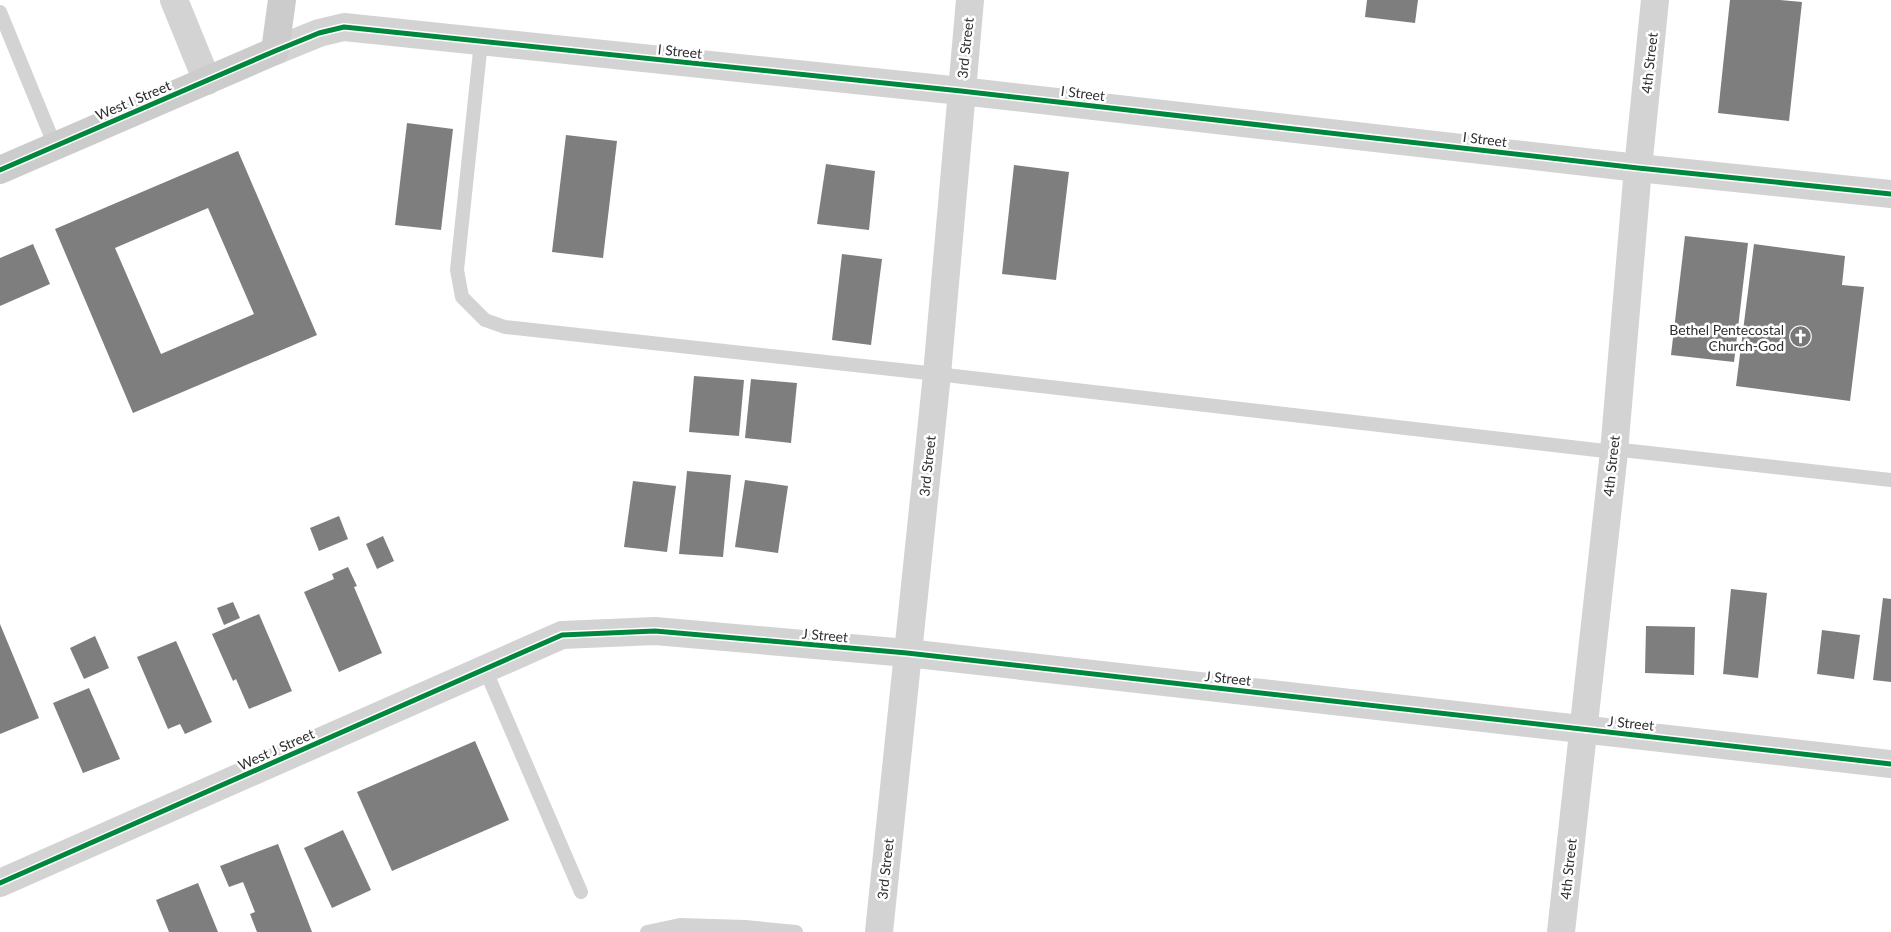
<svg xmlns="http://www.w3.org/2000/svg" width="1891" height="932" viewBox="0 0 1891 932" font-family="Lato,sans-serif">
<rect width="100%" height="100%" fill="#fff"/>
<!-- building -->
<g fill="#7e7e7e" fill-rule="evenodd">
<polygon points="1367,0 1418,0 1415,23 1365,17"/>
<polygon points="1730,0 1780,0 1802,2 1789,121 1718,113"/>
<polygon points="407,123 453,129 441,230 395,225"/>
<polygon points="566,135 617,141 603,258 552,252"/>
<path d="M 238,151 L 317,335 L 133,413 L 55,229 ZM 208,208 L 254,314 L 161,354 L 115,248 Z"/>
<polygon points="826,164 875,171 869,230 817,224"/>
<polygon points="1014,165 1069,172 1056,280 1002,274"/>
<polygon points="1685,236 1748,243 1734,362 1671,355"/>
<polygon points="33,244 50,284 0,306 0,258"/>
<polygon points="1754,244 1845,256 1842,285 1864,287 1850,401 1736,386"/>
<polygon points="842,254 882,259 871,345 832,340"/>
<polygon points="694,376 744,380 739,436 689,432"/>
<polygon points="751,379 797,383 791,443 745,438"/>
<polygon points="687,471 731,475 723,557 679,554"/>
<polygon points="745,480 788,486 778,553 735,547"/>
<polygon points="633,481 676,486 667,552 624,547"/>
<polygon points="339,516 348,539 319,551 310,528"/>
<polygon points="383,536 394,561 377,569 366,544"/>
<polygon points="348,567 357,586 354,587 382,653 339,672 304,592 334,579 332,574"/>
<polygon points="1731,589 1767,593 1758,678 1723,674"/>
<polygon points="1883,598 1891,599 1891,682 1873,680"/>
<polygon points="233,602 240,618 224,625 217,608"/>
<polygon points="259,614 292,691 249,709 236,679 233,681 212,634"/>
<polygon points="0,624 39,718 0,734"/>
<polygon points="1646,626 1695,627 1694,675 1645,673"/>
<polygon points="1822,630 1860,635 1854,679 1817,674"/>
<polygon points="95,636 109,668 84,679 70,648"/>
<polygon points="176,641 212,722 185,734 180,724 168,729 137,657"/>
<polygon points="89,688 120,759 83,773 53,703"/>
<polygon points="475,741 509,820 392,871 357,792"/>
<polygon points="343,830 371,890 332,908 304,848"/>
<polygon points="278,844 312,932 257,932 250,914 255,912 243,882 229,887 220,866"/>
<polygon points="198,883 218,932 169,932 156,900"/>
</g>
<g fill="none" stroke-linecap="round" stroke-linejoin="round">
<!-- lane -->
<g stroke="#d3d3d3" stroke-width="14">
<polyline points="0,12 55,146"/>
<polyline points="481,42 457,270 462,297 485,320 505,327 937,374 1614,452"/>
<polyline points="1613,449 1891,480"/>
<polyline points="485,669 581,892"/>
<polyline points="647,932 680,925 745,927 796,932"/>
</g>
<!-- street -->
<g stroke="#d3d3d3" stroke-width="28">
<polyline points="174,0 207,81"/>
<polyline points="275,51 319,33 344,27 961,91 1638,168 1891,194"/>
<polyline points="0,883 562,635 655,631 907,653 1891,764"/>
<polyline points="879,932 937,374 970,0"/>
<polyline points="1561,932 1614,452 1638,168 1655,0"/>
</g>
<!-- secondary -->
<polyline stroke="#ccc" stroke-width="28" points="0,170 275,51 282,0"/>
<defs>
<g id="cycleway">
<polyline points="0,170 275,51 319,33 344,27 961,91 1638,168 1891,194"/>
<polyline points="0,883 562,635 655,631 907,653 1891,764"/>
</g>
</defs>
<!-- cycleway casing -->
<use href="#cycleway" stroke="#fff" stroke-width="8"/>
<!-- cycleway -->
<use href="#cycleway" stroke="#00873e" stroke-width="5"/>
</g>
<!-- icons -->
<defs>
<symbol id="church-disc" viewBox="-11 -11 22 22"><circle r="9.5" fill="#777" stroke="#fff"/><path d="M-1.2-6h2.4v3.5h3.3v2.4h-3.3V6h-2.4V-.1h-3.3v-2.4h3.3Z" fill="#fff"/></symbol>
</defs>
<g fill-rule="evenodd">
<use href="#church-disc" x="1788" y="324" width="25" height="25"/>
</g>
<g text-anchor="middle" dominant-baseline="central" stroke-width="5" stroke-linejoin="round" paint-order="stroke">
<!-- street labels -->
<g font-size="14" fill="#2e2e2e" stroke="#fff">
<text transform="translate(965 48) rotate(-84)">3rd Street</text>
<text transform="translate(680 51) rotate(6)">I Street</text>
<text transform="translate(1649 63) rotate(-84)">4th Street</text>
<text transform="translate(1083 93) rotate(7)">I Street</text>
<text transform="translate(133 100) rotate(-23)">West I Street</text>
<text transform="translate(1485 139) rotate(7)">I Street</text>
<text transform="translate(927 466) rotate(-84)">3rd Street</text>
<text transform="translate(1611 466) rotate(-84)">4th Street</text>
<text transform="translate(825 635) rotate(5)">J Street</text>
<text transform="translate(1228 678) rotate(6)">J Street</text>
<text transform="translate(1631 723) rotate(6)">J Street</text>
<text transform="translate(276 749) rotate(-24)">West J Street</text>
<text transform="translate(885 869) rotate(-84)">3rd Street</text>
<text transform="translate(1568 869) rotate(-84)">4th Street</text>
</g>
<!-- poi labels -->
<g font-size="14" fill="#2e2e2e" stroke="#fff" text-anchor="end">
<text x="1784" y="329">Bethel Pentecostal<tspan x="1784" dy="16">Church-God</tspan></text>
</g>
</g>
</svg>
